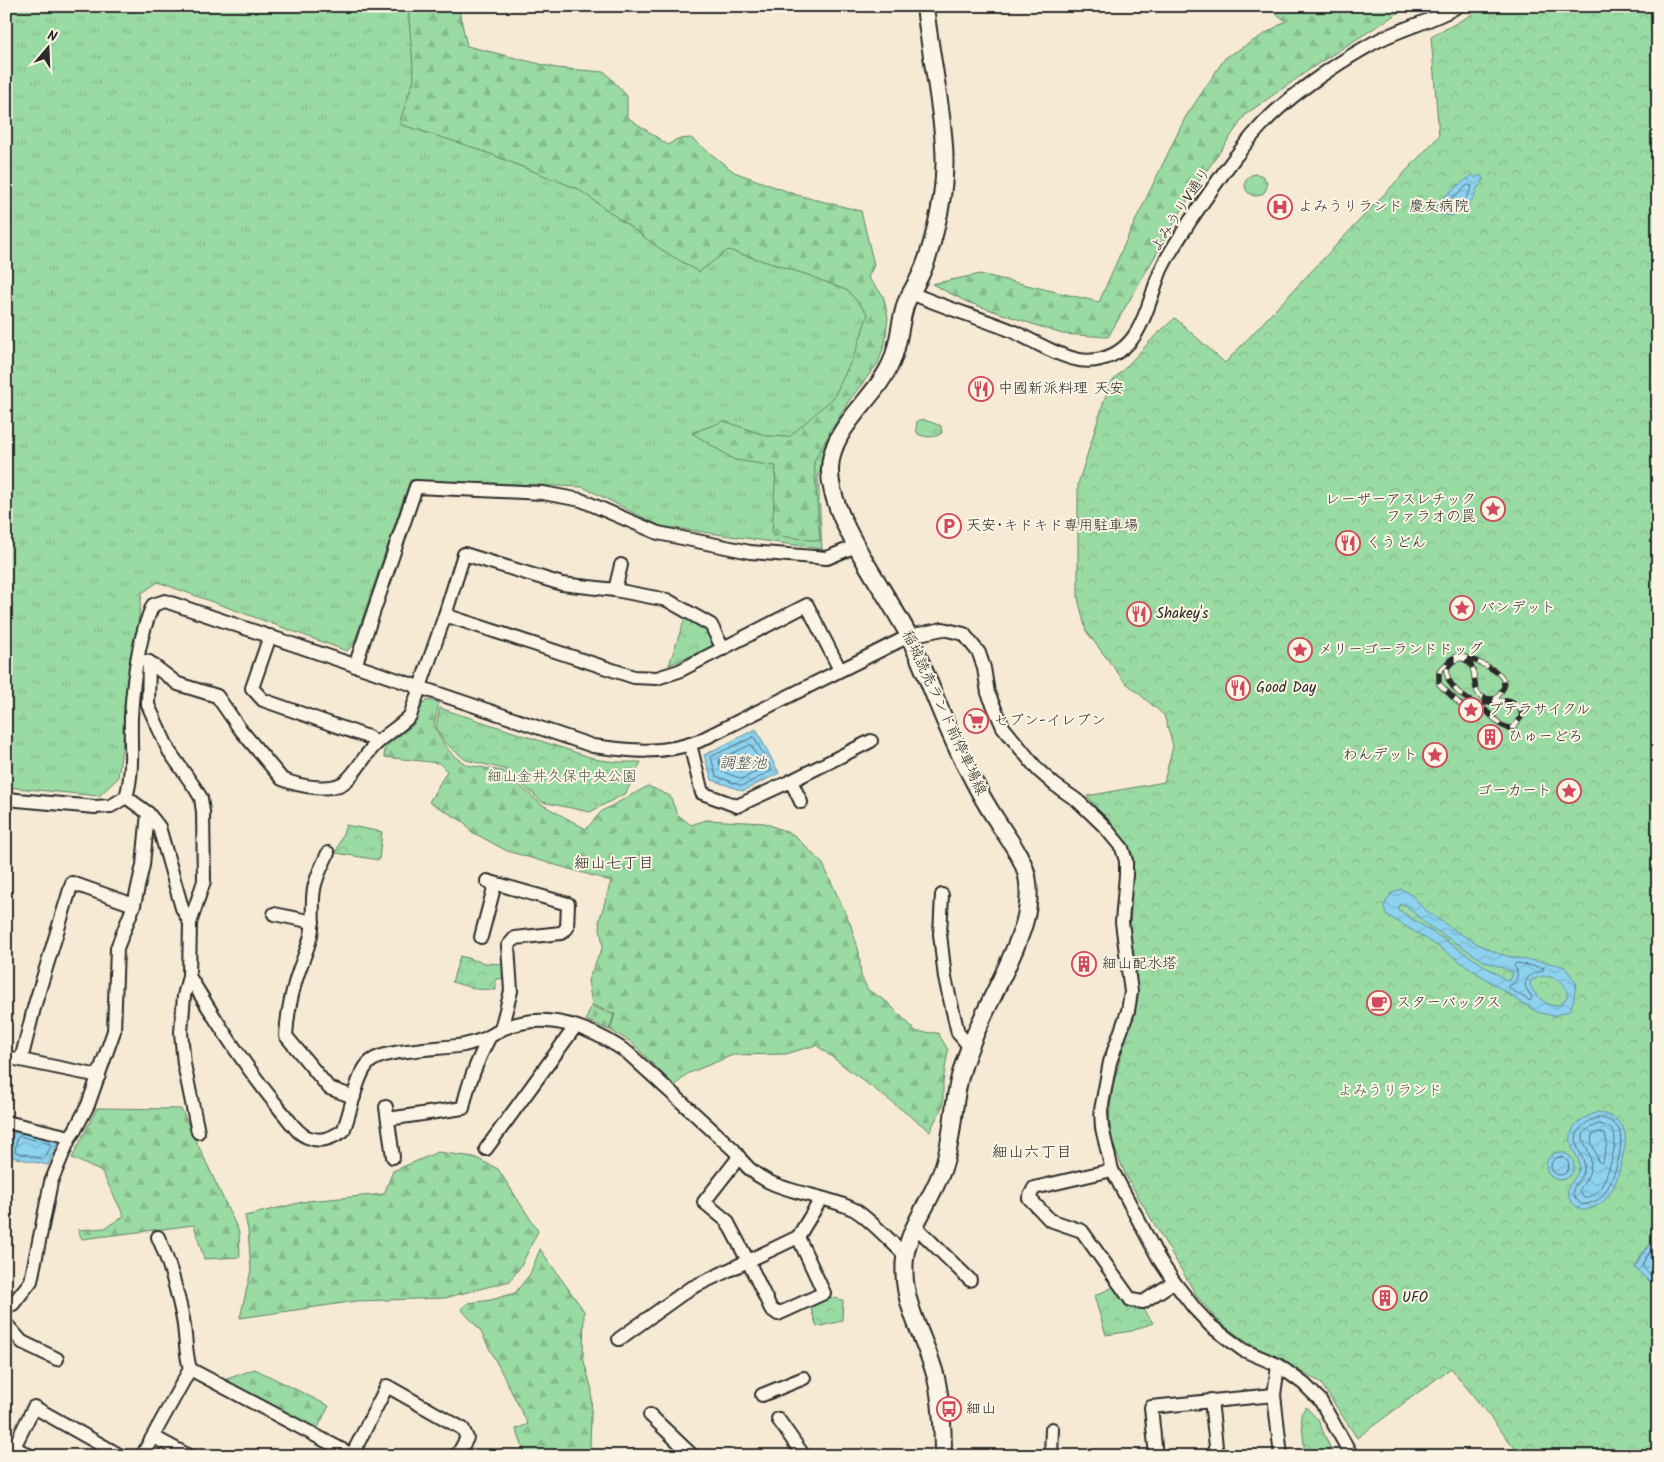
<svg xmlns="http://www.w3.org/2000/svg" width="1664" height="1462" viewBox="0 0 1664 1462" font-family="Kalam,'Klee One',sans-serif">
<defs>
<pattern id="grass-tufts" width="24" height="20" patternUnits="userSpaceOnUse" patternTransform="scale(1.25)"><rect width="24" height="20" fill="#9adaa3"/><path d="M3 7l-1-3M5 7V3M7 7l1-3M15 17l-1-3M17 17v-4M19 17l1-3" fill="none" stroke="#85bb8c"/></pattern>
<pattern id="forest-firs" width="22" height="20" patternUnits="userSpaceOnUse" patternTransform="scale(1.25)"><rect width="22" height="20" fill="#9adaa3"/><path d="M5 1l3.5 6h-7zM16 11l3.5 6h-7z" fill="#85bb8c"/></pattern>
<pattern id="cemetery-stones" width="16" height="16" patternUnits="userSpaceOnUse" patternTransform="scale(1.25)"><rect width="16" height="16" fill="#9adaa3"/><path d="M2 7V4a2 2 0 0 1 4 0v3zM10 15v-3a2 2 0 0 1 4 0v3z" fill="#85bb8c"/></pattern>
<pattern id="park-crowns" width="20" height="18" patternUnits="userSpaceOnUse" patternTransform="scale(1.25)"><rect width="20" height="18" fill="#9adaa3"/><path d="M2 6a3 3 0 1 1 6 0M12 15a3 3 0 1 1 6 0" fill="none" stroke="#85bb8c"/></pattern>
<pattern id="water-waves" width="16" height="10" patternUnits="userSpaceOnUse" patternTransform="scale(1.25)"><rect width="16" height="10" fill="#8dd2ef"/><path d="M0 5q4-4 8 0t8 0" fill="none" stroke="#7ab4cd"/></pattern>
</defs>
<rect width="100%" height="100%" fill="#f6ead4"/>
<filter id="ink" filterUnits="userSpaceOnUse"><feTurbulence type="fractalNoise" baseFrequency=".02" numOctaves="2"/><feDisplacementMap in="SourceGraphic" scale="10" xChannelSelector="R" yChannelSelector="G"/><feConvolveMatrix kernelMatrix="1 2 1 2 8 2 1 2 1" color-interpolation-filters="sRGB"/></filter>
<g filter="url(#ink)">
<!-- grass -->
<g fill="url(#grass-tufts)" stroke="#628267">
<polygon points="6,6 412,6 600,177 877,303 818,477 822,549 660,526 583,487 410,480 354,643 347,651 158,582 142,593 118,778 99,796 6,787"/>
<circle cx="1256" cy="185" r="11"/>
<path d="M 922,419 L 941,426 L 942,433 C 936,438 925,438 918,434 L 916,430 L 917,421 Z"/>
</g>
<!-- forest -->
<g fill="url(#forest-firs)" stroke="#628267">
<polygon points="408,6 458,6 467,46 556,68 605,72 627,96 627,117 668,145 677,139 691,138 734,172 797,195 861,211 874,265 868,278 883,295 888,317 885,343 878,363 848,402 814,461 820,541 772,535 776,466 735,460 692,433 724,421 767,436 789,437 834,397 856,351 868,314 848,291 808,275 728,250 699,272 662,250 578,189 475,148 399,124 414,79"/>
<polygon points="1266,6 1409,6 1319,63 1246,114 1194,189 1108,337 1062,334 967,302 932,284 980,274 1099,302 1129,234 1185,118 1225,58 1286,21"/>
<polygon points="428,700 439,703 434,726 444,745 454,756 467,765 503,771 541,804 586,829 602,811 648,786 670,796 677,814 691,825 706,820 765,823 794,835 823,864 850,923 859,952 861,976 868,990 887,1002 917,1032 938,1033 948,1050 943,1082 943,1105 930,1131 816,1045 786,1054 733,1055 687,1074 675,1086 631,1042 610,1030 615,1014 592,1005 588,980 603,946 599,922 611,881 507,851 472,832 464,822 429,802 447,771 439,763 384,757 385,747 414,724 422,704"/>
<polygon points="97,1108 181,1109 239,1232 240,1257 204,1259 194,1225 82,1239 78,1230 105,1228 124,1216 102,1172 72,1158"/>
<polygon points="438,1152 474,1157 498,1169 538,1231 522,1264 510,1281 445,1298 357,1301 240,1318 251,1270 248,1230 245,1216 307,1201 384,1194 393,1171"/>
<polygon points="540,1249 584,1311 583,1358 592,1390 590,1445 591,1456 526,1456 516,1429 528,1424 480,1330 461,1309 468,1303 491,1300 515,1293 530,1274"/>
<polygon points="255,1369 329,1406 317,1429 227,1382 227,1379"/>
</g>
<!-- cemetery -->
<polygon fill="url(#cemetery-stones)" stroke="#628267" points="591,1006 614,1015 609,1030 586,1020"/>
<!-- park -->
<g fill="url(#park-crowns)" stroke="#628267">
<polygon points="1482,6 1658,6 1658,1456 1521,1456 1451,1368 1357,1438 1320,1382 1248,1343 1220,1323 1198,1298 1126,1176 1113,1144 1109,1118 1113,1085 1137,998 1130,931 1133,854 1087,796 1164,782 1173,746 1164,715 1124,681 1086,631 1078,598 1078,484 1109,385 1155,336 1175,318 1225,363 1439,136 1431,37 1471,15"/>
<polygon points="686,615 709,627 715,640 713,646 669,665"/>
<polygon points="440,708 599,760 618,762 641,762 626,793 590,812 542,802 504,769 466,760 445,743 436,727"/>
<polygon points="346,825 382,832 379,860 336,853"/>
<polygon points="460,956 485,963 505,964 507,978 496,979 496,990 476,989 452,982"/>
<polygon points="1113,1287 1126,1305 1143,1308 1153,1323 1132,1331 1106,1335 1094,1296"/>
<polygon points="829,1297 843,1300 842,1321 817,1327 810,1306"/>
<polygon points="1306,1407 1318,1420 1334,1456 1305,1456 1301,1414"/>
</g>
<!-- water -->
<g fill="url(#water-waves)" stroke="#668fa1" fill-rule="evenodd">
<path d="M 1473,175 L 1476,178 L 1481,175 L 1484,180 L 1476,190 L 1474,197 L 1465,208 L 1452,216 L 1433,213 C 1437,199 1461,183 1473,175 Z"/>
<polygon points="756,729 779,773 743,791 712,780 704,755"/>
<path d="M 1401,889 C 1414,894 1416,902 1427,911 C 1437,919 1448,926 1459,933 C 1475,942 1493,954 1512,957 C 1530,961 1547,961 1565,967 L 1576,983 L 1574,999 L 1569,1011 L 1553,1016 L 1537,1012 L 1520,1002 L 1430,941 L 1387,915 L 1384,907 L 1387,900 L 1392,893 ZM 1401,904 L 1406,905 L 1426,924 L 1484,961 L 1513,972 L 1511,979 L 1507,981 L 1503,978 L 1399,910 L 1398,907 ZM 1543,976 C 1557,977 1568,982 1567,997 C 1565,999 1564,1002 1561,1004 C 1549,1011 1534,994 1530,985 L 1531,980 Z"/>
<path d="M 1598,1112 C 1625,1119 1629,1131 1623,1156 C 1618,1177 1613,1201 1591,1208 C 1586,1210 1584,1211 1580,1209 C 1575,1207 1569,1200 1568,1195 C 1565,1185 1578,1178 1579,1168 C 1580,1159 1575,1155 1572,1147 C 1566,1126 1582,1118 1598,1112 Z"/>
<polygon points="14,1130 57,1140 58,1142 48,1165 7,1156"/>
<circle cx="1560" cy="1166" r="14"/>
<polygon points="1658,1235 1658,1290 1635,1268 1642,1254"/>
</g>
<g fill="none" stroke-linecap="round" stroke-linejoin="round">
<!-- shore -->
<g stroke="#526e79" stroke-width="1">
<path d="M 1468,185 L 1472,186 C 1468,198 1461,204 1451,211 L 1443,209 L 1443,206 Z"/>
<polygon points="754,737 771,768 771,771 742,786 716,776 711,757"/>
<polygon points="751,745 763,766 762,769 742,779 721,771 719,760"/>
<polygon points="747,755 753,763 752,766 741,771 730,766 731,763"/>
<path d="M 1517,963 L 1544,968 L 1543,971 C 1533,974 1526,975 1525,986 L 1532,998 L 1530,1001 L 1509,988 L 1509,986 C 1518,982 1520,973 1514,966 Z"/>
<path d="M 1598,1117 C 1605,1119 1614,1121 1618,1128 C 1627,1142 1613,1182 1604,1194 C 1599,1201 1591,1203 1583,1205 C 1579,1203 1577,1201 1575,1197 C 1568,1187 1582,1180 1584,1170 C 1586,1159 1579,1154 1577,1145 C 1573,1129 1586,1122 1598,1117 Z"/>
<path d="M 1599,1124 C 1604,1125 1610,1127 1613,1131 C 1620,1142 1606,1182 1598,1191 C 1594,1195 1589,1197 1584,1198 L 1579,1191 C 1585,1181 1591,1174 1591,1162 C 1590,1144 1569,1134 1599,1124 Z"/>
<path d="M 1599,1132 L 1605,1134 L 1607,1143 L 1603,1161 L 1601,1163 L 1598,1161 C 1597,1152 1589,1144 1592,1135 Z"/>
<polygon points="19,1136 50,1144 51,1146 45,1158 43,1159 15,1152 17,1138"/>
<circle cx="1560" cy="1166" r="9"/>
<polyline points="1658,1242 1646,1257 1642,1266 1658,1283"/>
</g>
<defs>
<g id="minor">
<path d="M 911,293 C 943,307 977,317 1010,330 C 1032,340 1055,355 1079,360 C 1086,361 1094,361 1101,359 C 1143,349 1147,303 1161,270 C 1167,256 1182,234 1190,221 C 1212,189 1234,156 1260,127 C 1287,97 1333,66 1368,46 C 1396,29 1430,23 1458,6"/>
<polyline points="615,590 621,565"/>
<polyline points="445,615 634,677 657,678 679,671 807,605 840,670"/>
<polyline points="270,636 252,688 263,700 368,737 377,743"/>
<polyline points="145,661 149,662 148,705 169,751 195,788 201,798 203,812 204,881 190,923"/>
<path d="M 149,662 L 178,684 L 217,696 L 240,729 L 282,779 C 298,786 335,794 348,779 C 359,768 366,753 377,743 C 388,733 400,726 410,716 L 445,615 L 464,554 L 562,584 L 615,590 L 667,600 L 711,625 L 723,649"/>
<polyline points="355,666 416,487 543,493 581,500 658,533 750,552 827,558 856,546"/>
<polyline points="690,744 702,793 737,806 791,781 871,741"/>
<polyline points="791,781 801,802"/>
<polyline points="126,797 148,813 159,827 182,908 190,923 189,976 184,996 181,1032 184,1064 198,1132"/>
<path d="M 6,799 L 95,807 L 111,806 L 126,797 C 134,771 130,744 131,717 C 133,680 138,638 153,605 L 165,601 L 593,746 C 630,751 663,755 699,741 L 909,636 L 943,629 L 964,634 L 979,653 L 984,668 L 988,693 L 1003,727 L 1038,770 L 1055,785 L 1078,801 L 1103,825 L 1122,848 L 1126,861 L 1126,875 L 1122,922 L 1131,992 L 1128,1011 L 1110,1062 L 1101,1110 L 1102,1128 L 1112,1170 L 1159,1259 L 1174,1282 L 1195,1309 L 1211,1326 L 1243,1350 L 1278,1365 L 1304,1384 L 1320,1400 L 1352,1456"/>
<path d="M 328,853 C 323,864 316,876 314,889 C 311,906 315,923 310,939 C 306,954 299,968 295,983 C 290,1001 287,1018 286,1036 L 329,1088 L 354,1097"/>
<polyline points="487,881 568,904 567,928 561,933 515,938 508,946 511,991 501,1029"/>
<polyline points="942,895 940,934 945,978 958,1033 970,1047"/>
<polyline points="274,914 313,922"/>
<polyline points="481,937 495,884"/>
<path d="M 189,976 C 218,1024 247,1070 283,1113 C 290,1121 297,1133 307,1137 C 321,1143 331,1138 343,1131 C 351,1114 356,1072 371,1061 C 387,1049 442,1049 464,1045 C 472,1043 482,1040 489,1037 C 494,1034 498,1031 502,1029 C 516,1023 533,1020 547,1021 C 576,1023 605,1037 628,1053 L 734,1150 C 762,1196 811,1189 853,1209 C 866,1215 893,1244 905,1255"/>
<polyline points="6,1057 99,1076"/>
<polyline points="21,1060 35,1004 72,883 134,905"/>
<polyline points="386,1107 393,1157"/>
<path d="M 388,1119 L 463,1108 C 468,1083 478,1059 490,1036"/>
<polyline points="6,1122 70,1137"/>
<polyline points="486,1149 575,1027"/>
<polyline points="739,1157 704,1202 727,1221 748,1261 771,1309 778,1314 824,1293 798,1237"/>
<polyline points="1112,1170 1034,1188 1029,1198 1050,1220 1082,1231 1131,1300 1143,1302 1174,1282"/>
<polyline points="915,1226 970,1280"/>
<polyline points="6,1307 13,1304 31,1281 51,1182 70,1137 75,1130 88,1105 114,1031 117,948 134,905 143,865 148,813"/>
<polyline points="6,1324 22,1342 57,1359"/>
<polyline points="619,1339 689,1289 798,1237 821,1199"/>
<polyline points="1278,1365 1274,1395 1281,1456"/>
<polyline points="190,1369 354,1456"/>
<polyline points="762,1395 804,1378"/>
<polyline points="1211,1400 1217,1456"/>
<polyline points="650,1415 693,1456"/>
<polyline points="778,1419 804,1456"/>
<polyline points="154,1437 189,1456"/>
<polyline points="352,1455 387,1386 463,1429 467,1438 457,1456"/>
<polyline points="30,1456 14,1447 34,1407 121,1456"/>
<path d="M 142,1456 L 190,1369 C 185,1352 186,1335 183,1319 C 177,1290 170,1263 158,1237"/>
<polyline points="1051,1456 1052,1429"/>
<polyline points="1156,1456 1151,1407 1274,1395"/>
</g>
<path id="major" d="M 925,6 C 930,53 941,99 944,146 C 946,174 942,204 935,231 C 931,248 925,267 917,282 C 913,289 909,296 906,303 C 899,324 900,343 891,363 C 875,400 830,427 830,470 C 829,519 888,593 910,638 C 931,683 946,731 970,774 C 978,790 987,806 997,821 C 1008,839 1022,855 1027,876 C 1034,911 1018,942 1004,973 C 989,1005 971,1038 961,1073 C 952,1103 954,1135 944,1165 C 935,1195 908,1228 905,1258 C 900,1304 926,1337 936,1378 C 942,1404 943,1429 943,1456"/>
</defs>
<!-- minor casing -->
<use href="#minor" stroke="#2b2b2b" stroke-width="16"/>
<!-- major casing -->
<use href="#major" stroke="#2b2b2b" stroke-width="20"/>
<!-- minor -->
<use href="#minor" stroke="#fcf5e5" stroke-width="12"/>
<!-- major -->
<use href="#major" stroke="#fcf5e5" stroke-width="16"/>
<defs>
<path id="rail" d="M 1457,656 C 1467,656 1494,668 1501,676 C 1504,679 1504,683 1504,687 L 1496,699 C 1460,701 1487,666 1461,658 C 1429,668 1459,698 1477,704 C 1493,703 1519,692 1522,716 L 1514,727 L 1508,728 L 1501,725 L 1483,708 L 1461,705 L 1439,684 L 1439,672 L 1450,660 Z"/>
</defs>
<!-- rail casing -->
<use href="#rail" stroke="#2b2b2b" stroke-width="5.5"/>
<!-- rail -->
<use href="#rail" stroke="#fcf5e5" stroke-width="4" stroke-dasharray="11" stroke-linecap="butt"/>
</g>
</g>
<!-- icons -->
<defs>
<symbol id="hospital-ring" viewBox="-11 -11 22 22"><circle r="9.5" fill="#fcf5e5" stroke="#d1495b" stroke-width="1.5"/><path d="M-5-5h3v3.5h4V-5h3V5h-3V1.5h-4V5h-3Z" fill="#d1495b"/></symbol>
<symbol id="restaurant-ring" viewBox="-11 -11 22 22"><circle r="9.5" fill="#fcf5e5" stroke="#d1495b" stroke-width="1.5"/><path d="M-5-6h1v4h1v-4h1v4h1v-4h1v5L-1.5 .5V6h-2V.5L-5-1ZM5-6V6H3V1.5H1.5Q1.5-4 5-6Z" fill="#d1495b"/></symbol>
<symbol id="sight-ring" viewBox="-11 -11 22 22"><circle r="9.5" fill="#fcf5e5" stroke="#d1495b" stroke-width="1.5"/><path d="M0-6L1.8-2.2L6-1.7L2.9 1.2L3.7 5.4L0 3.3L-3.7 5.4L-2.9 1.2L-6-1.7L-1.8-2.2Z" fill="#d1495b"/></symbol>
<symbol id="parking-ring" viewBox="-11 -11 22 22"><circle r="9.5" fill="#fcf5e5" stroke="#d1495b" stroke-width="1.5"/><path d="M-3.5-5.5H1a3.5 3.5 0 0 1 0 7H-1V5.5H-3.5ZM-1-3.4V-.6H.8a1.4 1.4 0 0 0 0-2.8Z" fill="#d1495b"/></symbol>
<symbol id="supermarket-ring" viewBox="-11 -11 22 22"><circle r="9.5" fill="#fcf5e5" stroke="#d1495b" stroke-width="1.5"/><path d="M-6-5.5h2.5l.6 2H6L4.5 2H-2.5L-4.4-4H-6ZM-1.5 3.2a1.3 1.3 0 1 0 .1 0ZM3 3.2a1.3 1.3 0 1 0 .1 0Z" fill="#d1495b"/></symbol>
<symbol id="building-ring" viewBox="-11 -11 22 22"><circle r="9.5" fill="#fcf5e5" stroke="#d1495b" stroke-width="1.5"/><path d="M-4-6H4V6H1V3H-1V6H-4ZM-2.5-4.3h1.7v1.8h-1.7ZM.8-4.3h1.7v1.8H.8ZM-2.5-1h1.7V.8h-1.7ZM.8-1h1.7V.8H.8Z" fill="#d1495b"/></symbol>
<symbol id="cafe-ring" viewBox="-11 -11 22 22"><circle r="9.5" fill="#fcf5e5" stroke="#d1495b" stroke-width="1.5"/><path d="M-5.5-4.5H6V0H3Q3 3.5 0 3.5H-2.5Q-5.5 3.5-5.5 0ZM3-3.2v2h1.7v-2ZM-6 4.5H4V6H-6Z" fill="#d1495b"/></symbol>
<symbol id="bus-ring" viewBox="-11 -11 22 22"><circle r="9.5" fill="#fcf5e5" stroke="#d1495b" stroke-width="1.5"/><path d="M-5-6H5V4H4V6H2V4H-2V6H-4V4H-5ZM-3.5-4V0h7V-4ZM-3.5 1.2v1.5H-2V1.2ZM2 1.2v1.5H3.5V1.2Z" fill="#d1495b"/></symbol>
</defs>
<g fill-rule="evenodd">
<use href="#hospital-ring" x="1266" y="193" width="28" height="28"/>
<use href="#restaurant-ring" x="967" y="375" width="28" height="28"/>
<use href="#sight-ring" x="1479" y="495" width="28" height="28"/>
<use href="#parking-ring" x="935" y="512" width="28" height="28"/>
<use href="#restaurant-ring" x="1334" y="529" width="28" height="28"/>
<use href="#sight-ring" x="1448" y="594" width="28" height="28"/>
<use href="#restaurant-ring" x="1125" y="600" width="28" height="28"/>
<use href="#sight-ring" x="1286" y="636" width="28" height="28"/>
<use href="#restaurant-ring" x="1224" y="674" width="28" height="28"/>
<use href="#sight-ring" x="1457" y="696" width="28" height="28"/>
<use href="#supermarket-ring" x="962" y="707" width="28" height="28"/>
<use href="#building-ring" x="1476" y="723" width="28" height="28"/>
<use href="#sight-ring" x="1421" y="741" width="28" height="28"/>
<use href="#sight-ring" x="1555" y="777" width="28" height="28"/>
<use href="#building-ring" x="1070" y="950" width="28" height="28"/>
<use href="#cafe-ring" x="1365" y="989" width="28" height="28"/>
<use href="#building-ring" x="1371" y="1284" width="28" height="28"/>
<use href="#bus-ring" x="935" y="1395" width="28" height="28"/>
</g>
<g text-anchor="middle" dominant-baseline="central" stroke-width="4" stroke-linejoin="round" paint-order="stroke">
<!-- poi labels -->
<g font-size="15" fill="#2b2b2b" stroke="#fcf5e5" text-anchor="start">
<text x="1298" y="207">よみうりランド 慶友病院</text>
<text x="998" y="389">中國新派料理 天安</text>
<text x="1476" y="500" text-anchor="end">レーザーアスレチック<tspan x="1476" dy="17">ファラオの罠</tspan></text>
<text x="966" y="526">天安･キドキド専用駐車場</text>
<text x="1366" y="543">くうどん</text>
<text x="1480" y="608">バンデット</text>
<text x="1156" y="614">Shakey's</text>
<text x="1318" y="650">メリーゴーランドドッグ</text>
<text x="1256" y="688">Good Day</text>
<text x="1488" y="710">プテラサイクル</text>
<text x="994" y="721">セブン-イレブン</text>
<text x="1508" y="737">ひゅーどろ</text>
<text x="1418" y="755" text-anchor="end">わんデット</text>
<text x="1552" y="791" text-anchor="end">ゴーカート</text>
<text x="1102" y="964">細山配水塔</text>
<text x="1396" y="1003">スターバックス</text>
<text x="1402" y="1298">UFO</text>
<text x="966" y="1409">細山</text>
</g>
<!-- street labels -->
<g font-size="15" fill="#2b2b2b" stroke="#fcf5e5">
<text transform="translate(1181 210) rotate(-57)">よみうりV通り</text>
<text transform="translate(944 713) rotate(65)">稲城読売ランド前停車場線</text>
</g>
<!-- park labels -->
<g font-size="15" fill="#475749" stroke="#fcf5e5">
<text x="562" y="777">細山金井久保中央公園</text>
<text x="1390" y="1091">よみうりランド</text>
</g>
<!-- water labels -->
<g font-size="16" font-style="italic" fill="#44555c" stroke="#fcf5e5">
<text x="743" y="763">調整池</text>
</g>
<!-- neighbourhood labels -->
<g font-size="16" fill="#2b2b2b" stroke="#fcf5e5">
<text x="614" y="863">細山七丁目</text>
<text x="1032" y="1152">細山六丁目</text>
</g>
</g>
<!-- margin -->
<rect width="1664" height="1462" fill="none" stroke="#fcf5e5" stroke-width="25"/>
<rect x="12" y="12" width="1639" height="1437" fill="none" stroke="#2b2b2b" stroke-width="2" filter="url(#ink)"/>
<!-- north arrow -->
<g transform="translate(48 48) rotate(19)" stroke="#fcf5e5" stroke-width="4" paint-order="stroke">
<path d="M0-4L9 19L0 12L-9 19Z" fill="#2b2b2b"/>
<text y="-8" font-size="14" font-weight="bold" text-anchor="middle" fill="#2b2b2b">N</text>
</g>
</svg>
